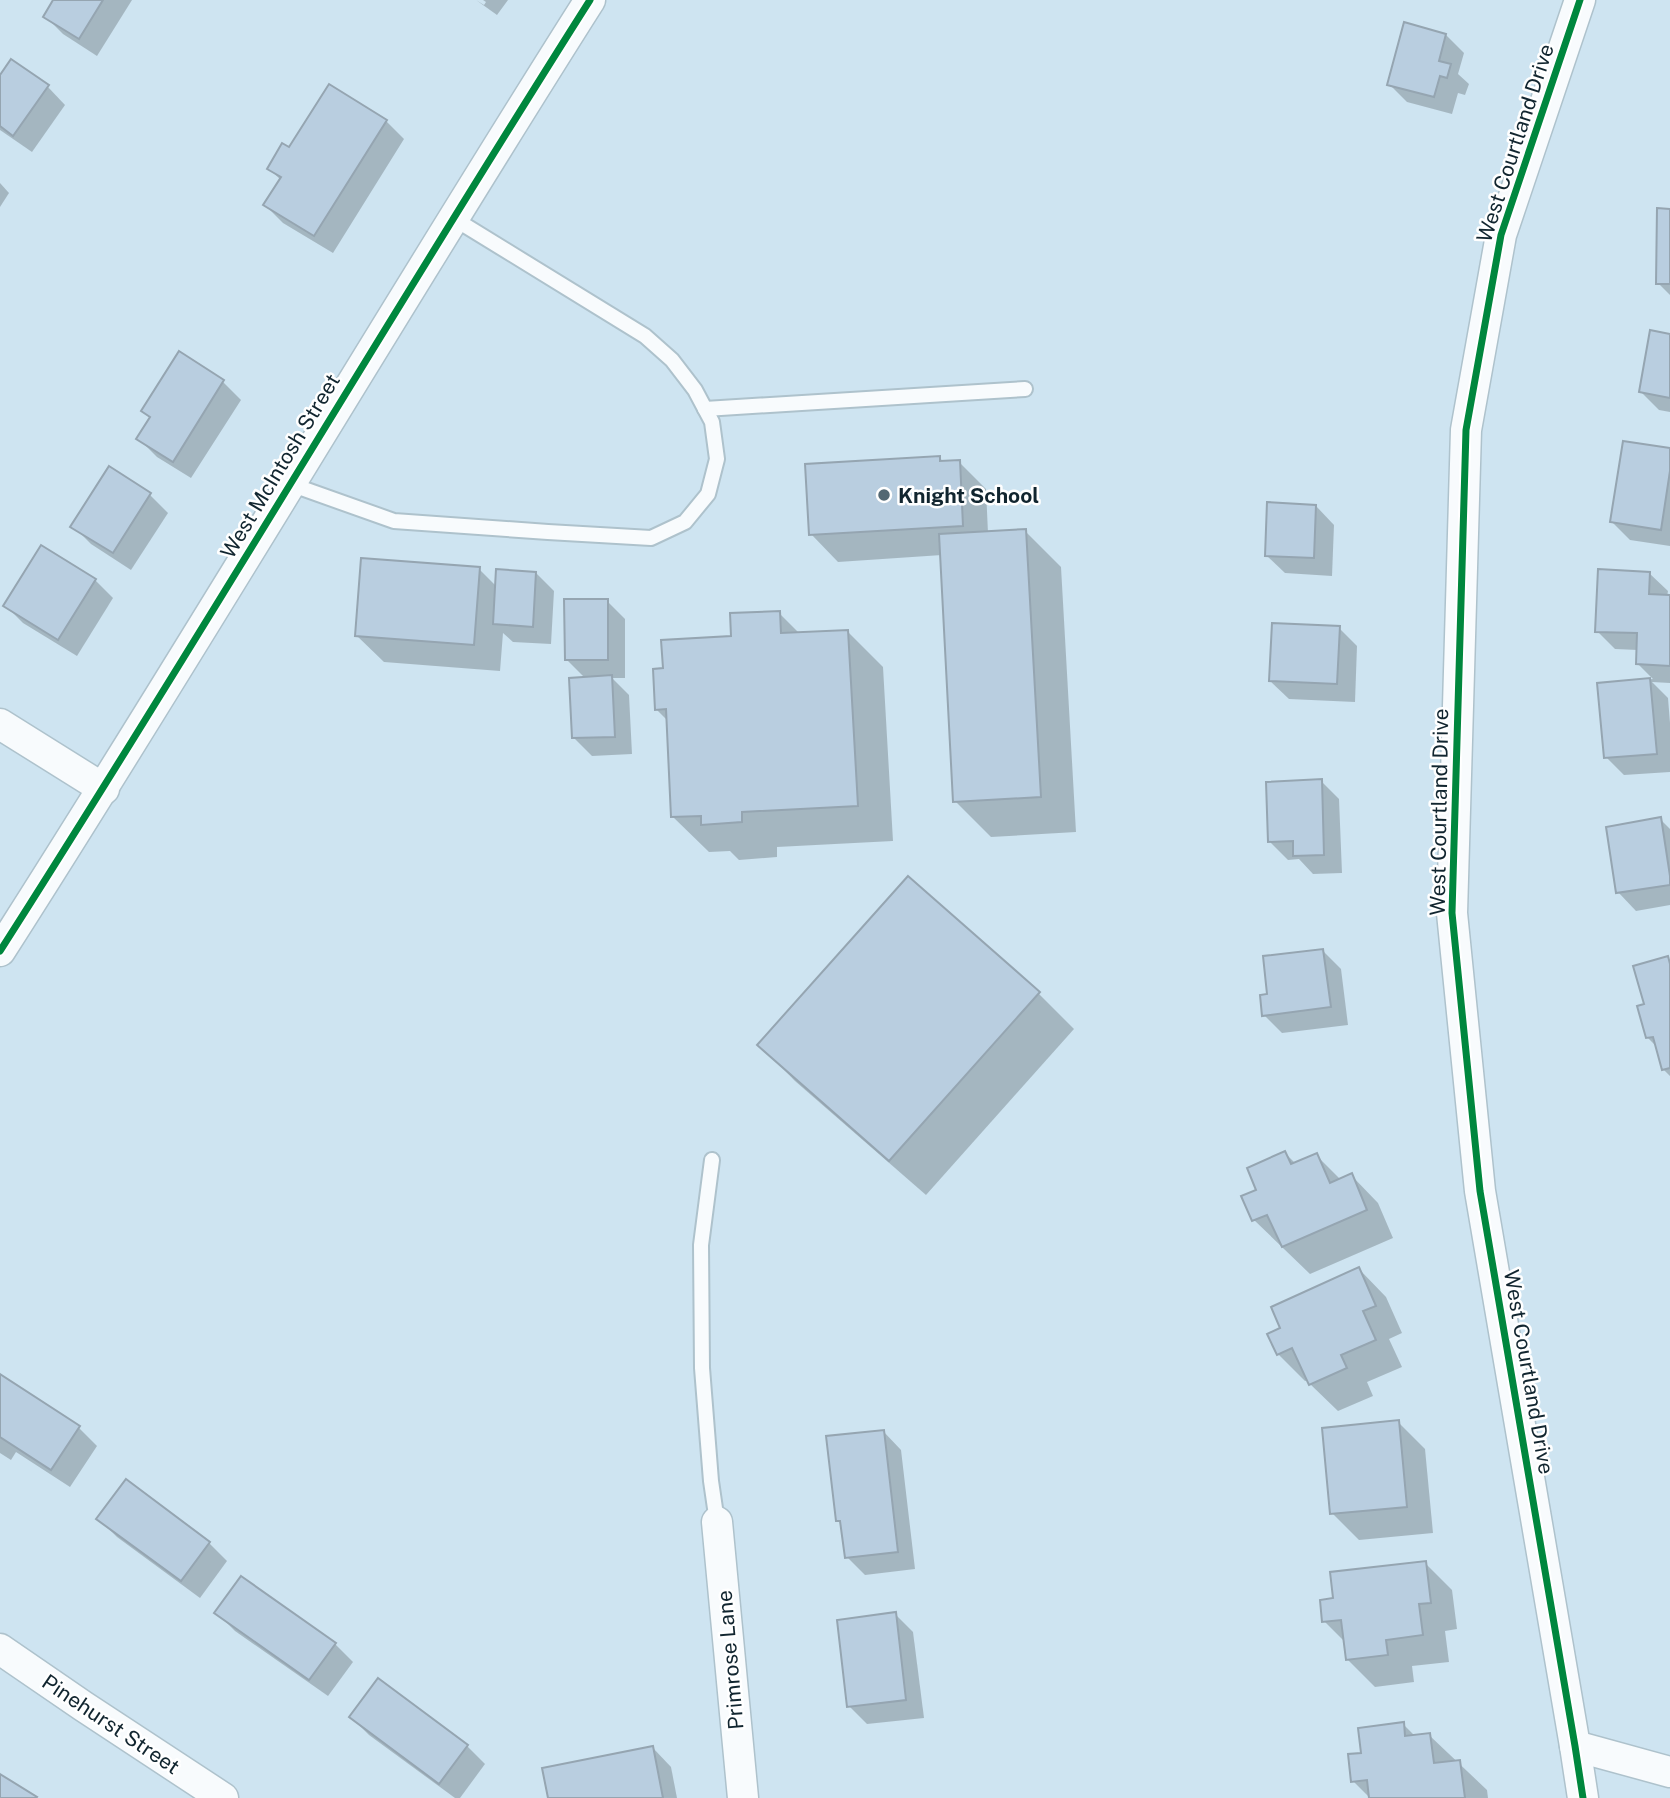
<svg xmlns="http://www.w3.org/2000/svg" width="1670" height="1798" viewBox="0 0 1670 1798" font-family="'Public Sans',sans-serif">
<rect width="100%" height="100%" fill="#cee4f1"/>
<!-- shadow -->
<g fill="#0003">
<polygon points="55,0 132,0 97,56 63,34 45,16"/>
<polygon points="476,0 484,5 486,2 483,0 508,0 497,15"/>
<polygon points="1446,35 1464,53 1458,74 1469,84 1465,95 1458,93 1452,114 1407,102 1389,84"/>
<polygon points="0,78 47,86 65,105 32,152 0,130"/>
<polygon points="386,121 404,139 333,253 283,223 265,205 281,180 269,169 290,149"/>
<polygon points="0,183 9,193 0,207"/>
<polygon points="1670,210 1670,295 1658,283"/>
<polygon points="1670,336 1670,412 1659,410 1641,392"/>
<polygon points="179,354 223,382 241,400 191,478 157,457 139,439 151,418 143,410"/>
<polygon points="1670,450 1670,546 1630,540 1612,522"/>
<polygon points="940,458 944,463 959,462 986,489 988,533 1025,531 1061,567 1076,832 991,837 955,801 942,555 838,562 811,534"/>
<polygon points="110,469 150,495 168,513 131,570 91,544 73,526"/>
<polygon points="1316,506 1334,525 1332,576 1285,573 1266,555"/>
<polygon points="479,569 497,587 536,573 554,591 551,644 513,642 503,633 500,671 384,662 356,635"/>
<polygon points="1649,573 1668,591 1667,597 1670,597 1670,683 1652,682 1668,698 1670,723 1670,772 1624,775 1606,757 1599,684 1653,679 1638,664 1638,650 1615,649 1597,631"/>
<polygon points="95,580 113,598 77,656 23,623 5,605"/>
<polygon points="607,601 625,619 625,678 612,678 629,695 632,754 592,756 574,738 586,679 566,659"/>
<polygon points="779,613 800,634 848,632 883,667 893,841 777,847 777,857 739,860 730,851 709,852 673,817 668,721 656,709 664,670 733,638"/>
<polygon points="1339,628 1357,646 1355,702 1289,699 1270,681"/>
<polygon points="1321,781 1339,799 1342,873 1313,874 1299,859 1288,860 1270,842"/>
<polygon points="1660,819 1670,829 1670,905 1636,911 1618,892"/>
<polygon points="1323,951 1341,969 1348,1025 1282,1033 1264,1015"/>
<polygon points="1668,958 1670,960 1670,1076 1663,1069 1657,1047 1648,1038 1646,1005"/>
<polygon points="1038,993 1074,1029 926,1195 795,1081 760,1045"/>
<polygon points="1285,1153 1296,1164 1316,1155 1341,1180 1351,1175 1378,1203 1393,1238 1310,1274 1254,1220"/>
<polygon points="1359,1269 1386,1297 1402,1333 1389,1339 1402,1367 1367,1382 1373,1396 1338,1411 1310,1384 1309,1380 1305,1381 1278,1354 1282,1329"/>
<polygon points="0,1377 79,1428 97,1446 70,1487 16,1452 11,1460 0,1453"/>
<polygon points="1398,1422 1425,1449 1433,1533 1359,1540 1332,1513"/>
<polygon points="883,1431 901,1450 915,1569 865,1575 847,1557 843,1525 838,1520"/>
<polygon points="126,1482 209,1543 227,1561 200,1598 117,1537 99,1519"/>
<polygon points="1425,1563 1452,1590 1457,1629 1445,1631 1449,1662 1412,1666 1414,1682 1375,1687 1347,1659 1345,1642 1324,1621 1335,1600"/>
<polygon points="217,1613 335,1644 353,1662 328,1696 235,1631"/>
<polygon points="895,1614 913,1632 924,1718 867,1724 849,1706"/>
<polygon points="351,1717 467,1746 485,1764 460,1798 455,1798 369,1735"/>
<polygon points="1403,1724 1416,1737 1429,1735 1487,1790 1488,1798 1370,1798 1353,1781 1363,1754"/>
<polygon points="653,1748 671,1767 677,1798 549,1798"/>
</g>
<!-- building -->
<g fill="#b9cee0" stroke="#95a5b1" stroke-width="2">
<polygon points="53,0 103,0 79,39 43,17"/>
<polygon points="1404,22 1446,34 1439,61 1451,64 1447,78 1440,76 1434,97 1387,85"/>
<polygon points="11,59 49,85 13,136 0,126 0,75"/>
<polygon points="329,84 387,120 314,236 263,205 281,177 267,169 282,143 289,147"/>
<polygon points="1657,208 1670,209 1670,284 1656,284"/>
<polygon points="1650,330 1670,334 1670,398 1639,392"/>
<polygon points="179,351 224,380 173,462 136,439 150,417 141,411"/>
<polygon points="1623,441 1670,448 1670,471 1661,530 1610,522"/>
<polygon points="940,456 940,461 960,460 963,526 809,535 805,464"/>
<polygon points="109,466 151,493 113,553 70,527"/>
<polygon points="1267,502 1316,505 1314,558 1265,556"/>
<polygon points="1026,529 1041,797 953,802 939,534"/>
<polygon points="41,545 96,579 58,640 3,606"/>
<polygon points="361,558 480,567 474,645 355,636"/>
<polygon points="496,569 536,572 533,627 493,624"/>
<polygon points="1598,569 1650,572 1649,594 1670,595 1670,666 1636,664 1637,633 1595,632"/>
<polygon points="564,599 608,599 608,660 565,660"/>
<polygon points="780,611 781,633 848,630 858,806 742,812 742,822 701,825 701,816 671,817 666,709 655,710 653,669 663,668 661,640 731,636 730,613"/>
<polygon points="1272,623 1340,626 1337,684 1269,681"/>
<polygon points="612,675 615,737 572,738 569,678"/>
<polygon points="1650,678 1657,754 1604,758 1597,683"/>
<polygon points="1322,779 1324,855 1293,856 1293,841 1268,842 1266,782"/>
<polygon points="1661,817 1670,876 1670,885 1616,893 1606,827"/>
<polygon points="908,876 1040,992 889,1161 757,1045"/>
<polygon points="1323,949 1331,1007 1262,1016 1260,995 1267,994 1263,956"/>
<polygon points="1668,956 1670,964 1670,1068 1662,1070 1653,1037 1646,1038 1637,1006 1644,1004 1633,966"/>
<polygon points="1285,1151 1291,1164 1317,1153 1330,1183 1352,1173 1367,1210 1282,1247 1267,1215 1252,1221 1241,1196 1256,1190 1247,1168"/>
<polygon points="1359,1267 1376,1306 1363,1311 1376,1340 1341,1355 1347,1368 1309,1385 1292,1348 1277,1355 1267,1334 1280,1328 1271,1307"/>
<polygon points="0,1374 80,1426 51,1470 0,1437"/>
<polygon points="1399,1420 1407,1507 1330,1514 1322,1428"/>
<polygon points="884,1430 898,1552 845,1558 840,1521 836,1521 826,1436"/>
<polygon points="126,1479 210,1542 181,1581 96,1519"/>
<polygon points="1426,1561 1431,1603 1419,1604 1423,1635 1386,1640 1388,1655 1346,1660 1341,1620 1322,1622 1320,1600 1333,1598 1330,1572"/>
<polygon points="241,1576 336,1643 309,1680 214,1613"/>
<polygon points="896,1612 906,1700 847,1707 837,1620"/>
<polygon points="378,1678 468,1745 439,1784 349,1717"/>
<polygon points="1404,1722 1405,1736 1430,1733 1434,1763 1460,1760 1465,1798 1369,1798 1367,1780 1351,1782 1348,1754 1361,1753 1358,1728"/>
<polygon points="653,1746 663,1798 548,1798 542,1768"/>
<polygon points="0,1774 37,1797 36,1798 0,1798"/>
</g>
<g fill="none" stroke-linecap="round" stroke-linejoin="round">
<defs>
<g id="lane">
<polyline points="705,409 1025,389"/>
<polyline points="290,484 394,521 548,532 651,538 685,522 708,494 717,459 712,422 695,390 672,360 645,336 453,218"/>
<polyline points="712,1160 701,1245 702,1368 711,1481 717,1522"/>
</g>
<g id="street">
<polyline points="1580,0 1501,235 1466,430 1452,913 1480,1191 1575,1746 1583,1798"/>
<polyline points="0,724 104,789"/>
<path d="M 0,951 C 201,637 390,315 590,0"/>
<polyline points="717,1522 743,1798"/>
<polyline points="0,1649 83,1706 223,1798"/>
<polyline points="1575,1746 1670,1772"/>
</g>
</defs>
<!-- lane casing -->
<use href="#lane" stroke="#aec2cc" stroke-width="18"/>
<!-- street casing -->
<use href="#street" stroke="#aec2cc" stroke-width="33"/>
<!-- lane -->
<use href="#lane" stroke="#f8fbfd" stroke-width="14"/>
<!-- street -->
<use href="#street" stroke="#f8fbfd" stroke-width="30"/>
<defs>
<g id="cycleway">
<polyline points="1580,0 1501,235 1466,430 1452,913 1480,1191 1575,1746 1583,1798"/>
<path d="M 0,951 C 201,637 390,315 590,0"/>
</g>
</defs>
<!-- cycleway casing -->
<use href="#cycleway" stroke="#fff" stroke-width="11"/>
<!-- cycleway -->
<use href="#cycleway" stroke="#00873e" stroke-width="7"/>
</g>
<!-- markers -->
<circle fill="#536873" stroke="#fff" stroke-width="2.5" cx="884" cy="495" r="7"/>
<g text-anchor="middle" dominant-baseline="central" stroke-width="5" stroke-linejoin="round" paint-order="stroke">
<!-- street labels -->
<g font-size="21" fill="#11252f" stroke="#fff">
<text transform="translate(1515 143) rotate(-72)">West Courtland Drive</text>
<text transform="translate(280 466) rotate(-59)">West McIntosh Street</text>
<text transform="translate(1439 812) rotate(-89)">West Courtland Drive</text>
<text transform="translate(1529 1372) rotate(80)">West Courtland Drive</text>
<text transform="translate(730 1660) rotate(-95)">Primrose Lane</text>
<text transform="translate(111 1724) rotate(34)">Pinehurst Street</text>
</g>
<!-- poi labels -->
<g font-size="21" font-weight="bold" fill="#11252f" stroke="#fff" text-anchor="start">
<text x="898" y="495">Knight School</text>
</g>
</g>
</svg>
